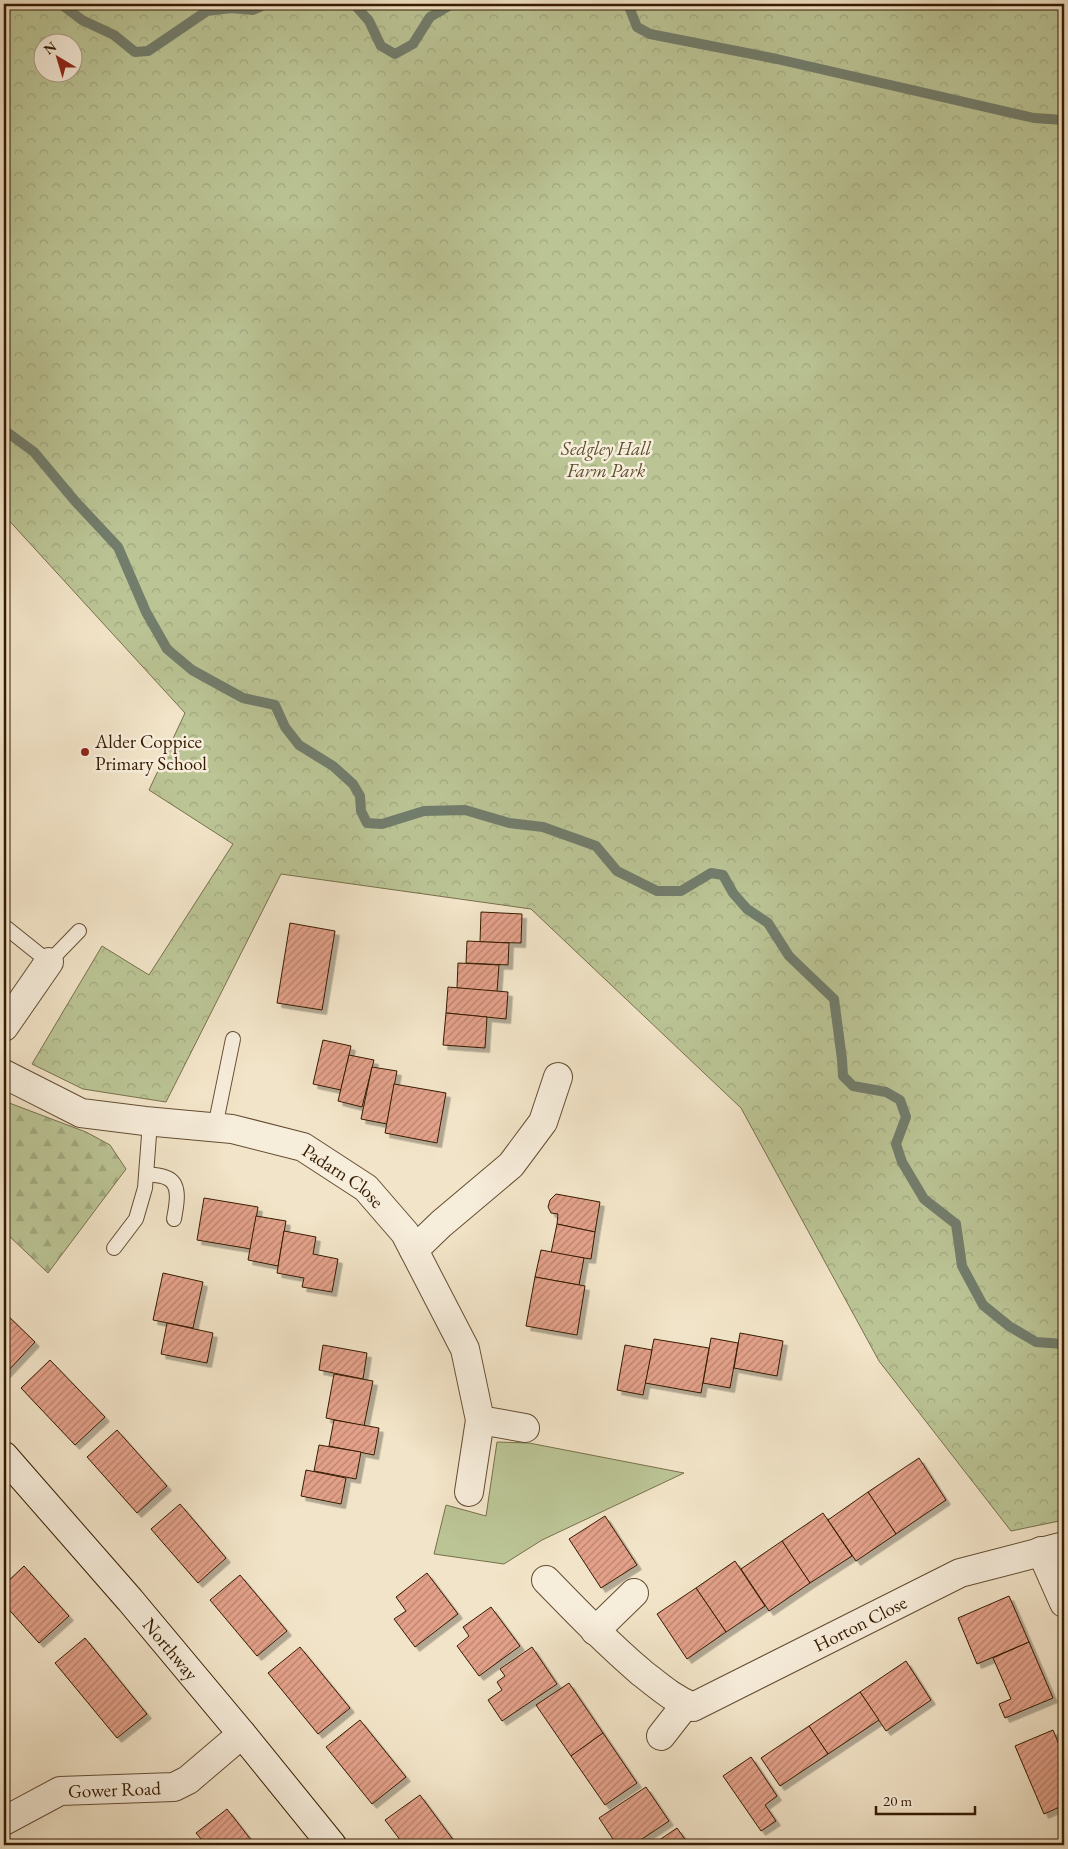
<svg xmlns="http://www.w3.org/2000/svg" width="1068" height="1849" viewBox="0 0 1068 1849" font-family="'EB Garamond',serif">
<defs>
<pattern id="forest-firs" width="22" height="20" patternUnits="userSpaceOnUse" patternTransform="scale(1.25)"><rect width="22" height="20" fill="#bbc495"/><path d="M5 1l3.5 6h-7zM16 11l3.5 6h-7z" fill="#a1a87f"/></pattern>
<pattern id="park-crowns" width="20" height="18" patternUnits="userSpaceOnUse" patternTransform="scale(1.25)"><rect width="20" height="18" fill="#bbc495"/><path d="M2 6a3 3 0 1 1 6 0M12 15a3 3 0 1 1 6 0" fill="none" stroke="#a1a87f"/></pattern>
<pattern id="building-hatch" width="6" height="6" patternUnits="userSpaceOnUse" patternTransform="scale(1.25)"><rect width="6" height="6" fill="#e3a18a"/><path d="M-1 1l2-2M0 6l6-6M5 7l2-2" fill="none" stroke="#b9826e"/></pattern>
<filter id="shadow"><feDropShadow dx="4.5" dy="4.5" stdDeviation="0" flood-color="#0004"/></filter>
</defs>
<rect width="100%" height="100%" fill="#f2e4c8"/>
<filter id="stains"><feTurbulence type="fractalNoise" baseFrequency=".004" numOctaves="4"/><feColorMatrix values="0 0 0 0 .2 0 0 0 0 .09 0 0 0 0 .02 0 0 0 .5 -.17"/></filter>
<radialGradient id="worn" r=".72"><stop offset=".6" stop-color="#630" stop-opacity="0"/><stop offset="1" stop-color="#630" stop-opacity=".3"/></radialGradient>
<!-- grass -->
<polygon fill="#bbc495" stroke="#78704a" points="497,1442 529,1443 684,1473 542,1540 504,1564 434,1554 446,1505 486,1516"/>
<!-- forest -->
<polygon fill="url(#forest-firs)" stroke="#78704a" points="4,1101 86,1132 110,1145 126,1169 48,1273 4,1231"/>
<!-- park -->
<path fill="url(#park-crowns)" stroke="#78704a" fill-rule="evenodd" d="M 4,4 L 1064,4 L 1064,1520 L 1011,1531 L 879,1361 L 741,1108 L 531,909 L 281,874 L 166,1102 L 83,1089 L 32,1064 L 102,946 L 149,975 L 233,844 L 149,790 L 185,713 L 4,515 ZM 42,42 L 72,42 L 72,72 L 42,72 Z"/>
<g fill="none" stroke-linecap="round" stroke-linejoin="round">
<!-- stream -->
<g stroke="#727d6c" stroke-width="10">
<polyline points="61,4 82,20 114,35 135,52 148,51 207,11 231,8 253,10 260,7 261,4"/>
<polyline points="354,4 369,21 381,46 395,54 413,44 430,17 452,4"/>
<polyline points="628,4 637,27 650,34 777,59 1034,118 1064,120"/>
<polyline points="4,430 34,452 75,501 118,547 146,612 167,649 192,670 243,698 275,705 285,727 299,745 333,766 353,784 360,796 361,811 367,823 382,824 424,811 465,810 509,823 543,827 596,846 617,871 657,891 681,891 711,873 723,875 733,893 747,909 768,923 789,956 834,999 842,1059 843,1076 853,1086 886,1092 900,1100 906,1117 896,1144 902,1162 924,1199 956,1224 962,1266 983,1305 1009,1326 1036,1342 1064,1344"/>
</g>
</g>
<!-- building -->
<g fill="url(#building-hatch)" stroke="#351b00" filter="url(#shadow)">
<polygon points="481,912 522,914 521,943 480,942"/>
<polygon points="290,923 335,931 322,1010 277,1003"/>
<polygon points="467,941 509,943 508,965 466,963"/>
<polygon points="458,963 499,965 497,992 457,988"/>
<polygon points="448,987 508,992 506,1019 446,1013"/>
<polygon points="446,1013 487,1017 485,1048 443,1045"/>
<polygon points="323,1040 351,1046 341,1090 313,1084"/>
<polygon points="349,1055 374,1060 362,1107 338,1101"/>
<polygon points="372,1067 397,1071 387,1124 361,1119"/>
<polygon points="394,1084 446,1093 437,1143 385,1133"/>
<polygon points="556,1194 600,1202 595,1232 557,1224 558,1214 551,1213 548,1207 550,1200"/>
<polygon points="204,1198 258,1207 251,1249 197,1240"/>
<polygon points="256,1216 286,1221 278,1266 248,1260"/>
<polygon points="557,1224 595,1232 591,1259 551,1253"/>
<polygon points="284,1231 316,1237 313,1254 338,1259 332,1292 302,1287 304,1278 277,1273"/>
<polygon points="541,1250 584,1258 579,1285 535,1277"/>
<polygon points="163,1273 203,1282 193,1328 153,1320"/>
<polygon points="535,1277 585,1286 577,1335 526,1326"/>
<polygon points="4,1312 35,1342 6,1373 4,1371"/>
<polygon points="167,1323 213,1333 207,1363 161,1354"/>
<polygon points="740,1333 783,1341 777,1376 734,1368"/>
<polygon points="711,1338 738,1343 730,1388 703,1383"/>
<polygon points="654,1339 709,1348 701,1393 645,1383"/>
<polygon points="323,1345 367,1353 363,1379 319,1370"/>
<polygon points="625,1345 652,1350 643,1395 617,1390"/>
<polygon points="50,1360 105,1417 75,1445 21,1388"/>
<polygon points="334,1374 373,1381 364,1426 326,1418"/>
<polygon points="334,1420 379,1428 374,1455 329,1446"/>
<polygon points="117,1430 167,1486 137,1513 87,1457"/>
<polygon points="319,1445 361,1452 356,1479 314,1471"/>
<polygon points="919,1458 946,1500 896,1534 868,1492"/>
<polygon points="306,1470 346,1478 341,1504 301,1496"/>
<polygon points="868,1492 896,1534 856,1561 828,1520"/>
<polygon points="180,1504 226,1558 198,1583 151,1529"/>
<polygon points="823,1513 852,1556 810,1583 782,1541"/>
<polygon points="605,1516 637,1565 601,1588 569,1539"/>
<polygon points="782,1541 810,1583 769,1611 741,1569"/>
<polygon points="735,1561 765,1606 726,1632 696,1588"/>
<polygon points="24,1566 69,1616 39,1643 4,1604 4,1585"/>
<polygon points="427,1573 458,1614 415,1647 394,1619 406,1611 396,1597"/>
<polygon points="240,1575 287,1631 257,1656 210,1600"/>
<polygon points="696,1588 726,1632 687,1659 657,1614"/>
<polygon points="1009,1596 1029,1642 977,1664 958,1618"/>
<polygon points="491,1607 520,1646 479,1676 457,1646 469,1636 463,1627"/>
<polygon points="85,1638 147,1714 117,1738 55,1663"/>
<polygon points="1029,1642 1053,1698 1005,1718 999,1704 1011,1699 993,1658"/>
<polygon points="300,1647 350,1708 318,1734 268,1673"/>
<polygon points="532,1647 557,1684 502,1721 488,1700 502,1690 497,1682 505,1676 500,1669"/>
<polygon points="906,1661 931,1700 886,1731 860,1692"/>
<polygon points="569,1683 603,1733 571,1756 536,1705"/>
<polygon points="860,1692 879,1720 828,1754 809,1726"/>
<polygon points="360,1720 406,1777 372,1804 326,1747"/>
<polygon points="809,1726 828,1754 780,1786 761,1758"/>
<polygon points="1053,1730 1064,1756 1064,1805 1044,1814 1015,1746"/>
<polygon points="603,1733 637,1783 605,1805 571,1756"/>
<polygon points="751,1757 777,1796 765,1805 776,1821 761,1831 723,1776"/>
<polygon points="646,1787 669,1821 633,1845 617,1845 599,1818"/>
<polygon points="420,1795 457,1845 404,1845 385,1820"/>
<polygon points="227,1809 255,1845 206,1845 196,1833"/>
<polygon points="677,1828 689,1845 652,1845"/>
</g>
<g fill="none" stroke-linecap="round" stroke-linejoin="round">
<defs>
<g id="lane">
<polyline points="4,926 49,962 79,931"/>
<polyline points="215,1127 233,1039"/>
<path d="M 147,1174 C 153,1175 162,1175 167,1178 C 182,1184 176,1207 174,1219"/>
<polyline points="114,1248 136,1219 145,1188 150,1122"/>
</g>
<g id="street">
<polyline points="4,1027 49,962"/>
<path id="s1" d="M 4,1074 L 81,1113 L 145,1121 L 232,1129 L 303,1147 L 366,1188 L 405,1233 L 465,1349 L 480,1420 L 469,1492"/>
<polyline points="414,1250 441,1224 511,1165 543,1122 558,1077"/>
<polyline points="480,1420 525,1428"/>
<polyline points="1041,1551 1064,1603"/>
<path id="s2" d="M 546,1580 C 577,1612 608,1644 642,1673 C 660,1687 672,1698 693,1707 L 960,1573 L 1064,1546"/>
<polyline points="595,1631 634,1593"/>
<polyline points="661,1736 686,1704"/>
<path id="s3" d="M 4,1821 L 60,1791 L 174,1787 L 188,1780 L 242,1734"/>
</g>
<g id="secondary">
<path id="s4" d="M 4,1456 L 130,1600 L 242,1734 L 332,1845"/>
</g>
</defs>
<!-- lane casing -->
<use href="#lane" stroke="#644d32" stroke-width="16"/>
<!-- street casing -->
<use href="#street" stroke="#644d32" stroke-width="30"/>
<!-- secondary casing -->
<use href="#secondary" stroke="#351b00" stroke-width="30"/>
<!-- lane -->
<use href="#lane" stroke="#f7eddb" stroke-width="14"/>
<!-- street -->
<use href="#street" stroke="#f7eddb" stroke-width="28"/>
<!-- secondary -->
<use href="#secondary" stroke="#f7eddb" stroke-width="28"/>
</g>
<!-- markers -->
<circle fill="#8f2418" stroke="#f7eddb" stroke-width="2" cx="85" cy="752" r="5"/>
<g text-anchor="middle" dominant-baseline="central" stroke-width="5" stroke-linejoin="round" paint-order="stroke">
<!-- park labels -->
<g font-size="19" font-style="italic" fill="#5d4e2d" stroke="#f7eddb">
<text x="606" y="448">Sedgley Hall<tspan x="606" dy="22">Farm Park</tspan></text>
</g>
<!-- poi labels -->
<g font-size="19" fill="#351b00" stroke="#f7eddb" text-anchor="start">
<text x="95" y="741">Alder Coppice<tspan x="95" dy="22">Primary School</tspan></text>
</g>
<!-- street labels -->
<g font-size="19" fill="#351b00" stroke="#f7eddb">
<text stroke="none"><textPath href="#s1" startOffset="361">Padarn Close</textPath></text>
<text stroke="none"><textPath href="#s2" startOffset="382">Horton Close</textPath></text>
<text stroke="none"><textPath href="#s4" startOffset="255">Northway</textPath></text>
<text stroke="none"><textPath href="#s3" startOffset="118">Gower Road</textPath></text>
</g>
</g>
<!-- margin -->
<rect width="1068" height="1849" fill="none" stroke="#f2e4c8" stroke-width="20"/>
<rect x="5" y="5" width="1058" height="1839" fill="none" stroke="#351b00" stroke-width="2.5"/>
<rect x="10" y="10" width="1048" height="1829" fill="none" stroke="#351b00"/>
<!-- north arrow -->
<g transform="translate(58 58) rotate(322)"><circle r="24" fill="#f7eddb" stroke="#a99983"/>
<path d="M0-4L9 19L0 12L-9 19Z" fill="#8f2418"/>
<text y="-8" font-size="14" font-weight="bold" text-anchor="middle" fill="#351b00">N</text>
</g>
<!-- scale -->
<path d="M876 1806v8h99v-8" fill="none" stroke="#351b00" stroke-width="2.5"/>
<text x="883" y="1806" font-size="15" fill="#351b00" stroke="#f7eddb" stroke-width="4" paint-order="stroke">20 m</text>
<rect width="100%" height="100%" filter="url(#stains)"/>
<rect width="100%" height="100%" fill="url(#worn)"/>
</svg>
